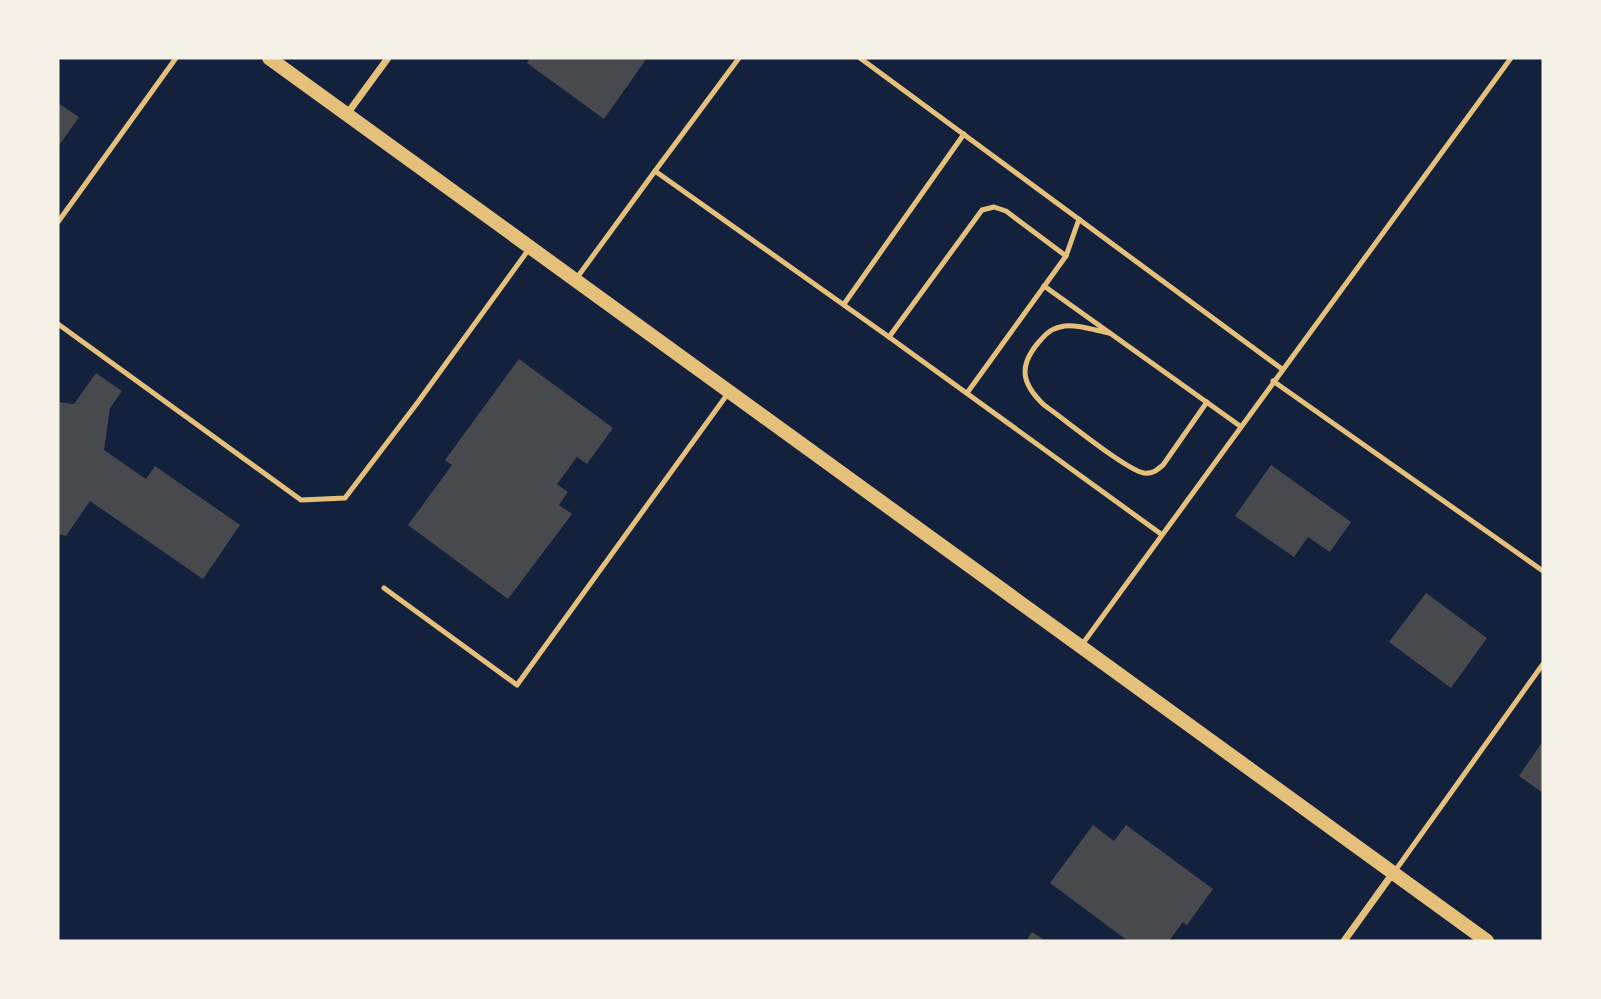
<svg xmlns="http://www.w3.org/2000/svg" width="1601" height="999" viewBox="0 0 1601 999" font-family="'DM Sans',sans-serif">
<rect width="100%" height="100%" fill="#14213d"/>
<!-- building -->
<g fill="#48494c">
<polygon points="530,58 647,58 604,119 527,63"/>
<polygon points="58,103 79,117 58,147"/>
<polygon points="519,359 613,428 587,464 577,457 557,484 568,492 559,505 572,514 508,599 408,525 452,465 445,460"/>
<polygon points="96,373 122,391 110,408 104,450 146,479 155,466 240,525 203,579 90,501 66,536 58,534 58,402 74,404"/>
<polygon points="1271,465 1351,522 1330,552 1308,537 1294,557 1235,516"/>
<polygon points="1426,593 1487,638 1451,688 1389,642"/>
<polygon points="1543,741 1543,793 1519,776"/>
<polygon points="1093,825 1114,841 1126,825 1213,889 1187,925 1183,922 1169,941 1128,941 1050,883"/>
<polygon points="1032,932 1046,941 1026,941"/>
</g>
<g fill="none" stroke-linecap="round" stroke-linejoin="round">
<!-- service -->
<g stroke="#e5c07b" stroke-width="5">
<polyline points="739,58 655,171 889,337 1161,534"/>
<polyline points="860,58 1282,369"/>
<polyline points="58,222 176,58"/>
<polyline points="576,279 655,171"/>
<polyline points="1044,286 1240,426"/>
<polyline points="844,304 964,134"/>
<polyline points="58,324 301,500 345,498 418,402 529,249"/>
<path d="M 1109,333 C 1094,330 1074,323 1060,327 C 1050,329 1044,336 1038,343 C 1018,367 1022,384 1044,405 C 1063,418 1126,470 1144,473 C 1153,474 1157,470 1163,465 L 1207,402"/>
<polyline points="889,337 982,210 994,207 1006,211 1066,256"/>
<polyline points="1273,381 1543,571"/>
<polyline points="967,393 1066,256 1079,219"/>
<polyline points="384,588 517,685 729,392"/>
<polyline points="1081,646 1511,58"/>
<polyline points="1395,871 1543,664"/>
</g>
<!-- minor -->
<g stroke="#e5c07b" stroke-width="7">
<polyline points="347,114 388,58"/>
<polyline points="1344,941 1393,873"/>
</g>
<!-- secondary -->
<polyline stroke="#e5c07b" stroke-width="14" points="269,58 1487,941"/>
</g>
<!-- border -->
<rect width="1601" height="999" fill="none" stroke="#f6f1e7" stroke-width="119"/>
</svg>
